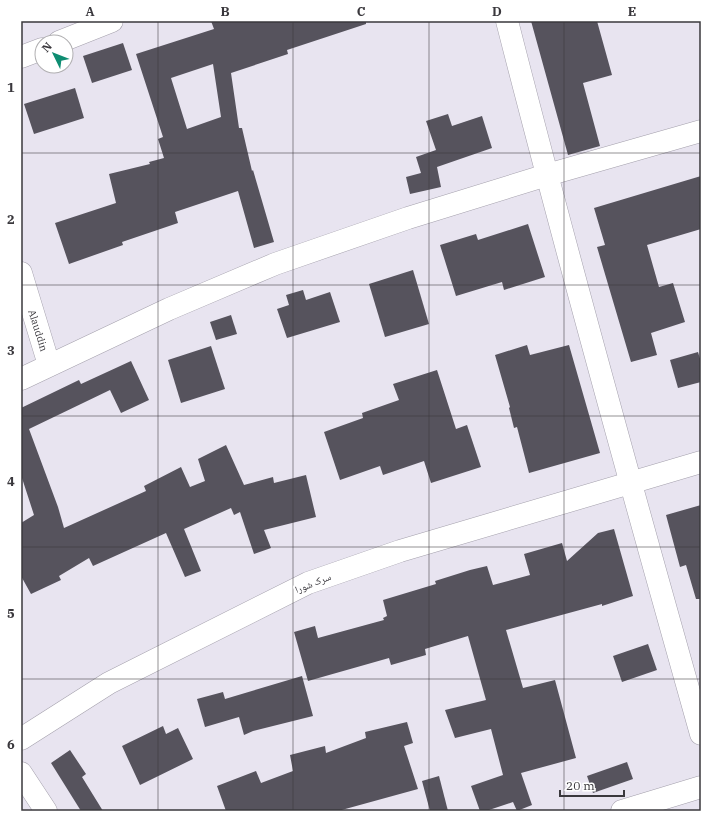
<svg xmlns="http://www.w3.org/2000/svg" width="722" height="832" viewBox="0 0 722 832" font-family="'IBM Plex Serif','Noto Naskh Arabic',serif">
<rect width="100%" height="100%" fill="#e8e4f0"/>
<!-- building -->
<g fill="#56535d" fill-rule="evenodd">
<path d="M 211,21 L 366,21 L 366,24 L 287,50 L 288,54 L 231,73 L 239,128 L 242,128 L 252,171 L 253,170 L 274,242 L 254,248 L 238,191 L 175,212 L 178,223 L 122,242 L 123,245 L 69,264 L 55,223 L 116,203 L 109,174 L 150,164 L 149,162 L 164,158 L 158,139 L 163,137 L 136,54 L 214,29 ZM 213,64 L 221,117 L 187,129 L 171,78 Z"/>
<polygon points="531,21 597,21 612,75 583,83 600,146 568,155"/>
<polygon points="123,43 132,70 92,83 83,56"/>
<polygon points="75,88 84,118 34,134 24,104"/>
<polygon points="448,114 452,126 482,116 492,148 437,167 441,187 410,194 406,177 421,173 416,157 436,150 426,121"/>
<polygon points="701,176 701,229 647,245 659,287 673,283 685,322 651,333 657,355 631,362 597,247 605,245 594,208"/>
<polygon points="528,224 545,277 504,290 502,282 456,296 440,245 476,234 478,240"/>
<polygon points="413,270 429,324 385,337 369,284"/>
<polygon points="303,290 306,300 330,292 340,322 287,338 277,309 289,305 286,295"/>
<polygon points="231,315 237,334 216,340 210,322"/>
<polygon points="527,345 530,355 569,345 600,453 529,473 517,427 514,428 509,408 510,407 495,355"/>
<polygon points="211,346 225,389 181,403 168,360"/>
<polygon points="698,352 701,362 701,382 678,388 670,360"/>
<polygon points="131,361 149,400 121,413 110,390 29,429 58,507 64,528 146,491 144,486 181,467 190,487 205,481 198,459 226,445 244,485 273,477 274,483 306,475 316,517 264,530 271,548 254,554 240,512 234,515 231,508 184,529 201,571 185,577 166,533 93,566 89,558 59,576 61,580 31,594 21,576 21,523 34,515 21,475 21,408 79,380 81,384"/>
<polygon points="437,370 456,429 467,425 481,467 431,483 424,461 383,475 380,466 340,480 324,432 363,418 362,413 399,400 393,384"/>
<polygon points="701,505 701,599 696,599 686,565 680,567 666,515"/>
<polygon points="614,529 633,596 602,606 602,604 506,630 523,688 555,680 576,758 521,773 532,805 517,811 513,802 486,811 480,811 471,786 503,775 491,729 455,738 445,710 486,700 468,636 425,649 426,655 391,665 389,658 308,681 294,632 315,626 318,638 384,620 383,618 387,616 383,600 436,584 435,581 470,570 487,566 493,585 530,575 524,554 562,543 567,561 598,533"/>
<polygon points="648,644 657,670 622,682 613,656"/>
<polygon points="302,676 313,716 253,731 244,735 239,717 205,727 197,699 223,692 225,699"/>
<polygon points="407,722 413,743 404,746 418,789 338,811 226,811 217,786 256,771 261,783 293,771 290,755 325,746 326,753 366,738 365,732"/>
<polygon points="163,726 166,734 178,728 193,759 140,785 122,746"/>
<polygon points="70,750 86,774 82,777 103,811 81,811 51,763"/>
<polygon points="627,762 633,779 593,793 587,776"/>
<polygon points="439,776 448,811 430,811 422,781"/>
</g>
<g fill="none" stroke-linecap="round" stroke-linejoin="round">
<defs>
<g id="minor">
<path d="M 507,21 C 568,260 634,497 701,734"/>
<polyline points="59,42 112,21"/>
<polyline points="21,57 42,49"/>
<path id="s1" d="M 21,273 L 49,365"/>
<polyline points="21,379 169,309 275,264 408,218 547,175 701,131"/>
<polyline points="21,739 109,683 308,583 400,551 701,462"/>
<polyline points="21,773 46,811"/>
<polyline points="622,811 701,787"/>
</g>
</defs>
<!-- minor casing -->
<use href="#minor" stroke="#a4a0ac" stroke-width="23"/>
<!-- minor -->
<use href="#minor" stroke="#fff" stroke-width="22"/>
</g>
<!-- grid -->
<path fill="none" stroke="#3a383d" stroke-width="1" stroke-opacity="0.55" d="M 158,21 L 158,811M 293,21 L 293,811M 429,21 L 429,811M 564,21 L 564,811M 21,153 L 701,153M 21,285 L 701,285M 21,416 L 701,416M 21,547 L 701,547M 21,679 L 701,679"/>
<g text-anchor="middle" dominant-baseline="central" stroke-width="4" stroke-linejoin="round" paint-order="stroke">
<!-- street labels -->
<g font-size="10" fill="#3a383d" stroke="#fff">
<text stroke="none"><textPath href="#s1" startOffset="60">Alauddin</textPath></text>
<text transform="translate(313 583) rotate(-22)">سرک شورا</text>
</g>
</g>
<!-- border -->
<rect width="722" height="832" fill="none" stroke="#ffffff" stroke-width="44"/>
<!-- north arrow -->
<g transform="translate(54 54) rotate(313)"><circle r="19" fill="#ffffff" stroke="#b0afb1"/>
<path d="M0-3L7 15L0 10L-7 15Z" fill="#0e8d72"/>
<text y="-6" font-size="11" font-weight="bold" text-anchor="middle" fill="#3a383d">N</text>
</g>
<!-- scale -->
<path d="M560 790v6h64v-6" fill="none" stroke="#3a383d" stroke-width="2"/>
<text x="566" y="790" font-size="12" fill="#3a383d" stroke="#ffffff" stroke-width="3" paint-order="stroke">20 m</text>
<rect x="22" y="22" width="678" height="788" fill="none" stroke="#3a383d" stroke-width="1.5"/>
<g font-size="13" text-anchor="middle" font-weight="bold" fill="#3a383d">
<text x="90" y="16">A</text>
<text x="225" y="16">B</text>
<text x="361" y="16">C</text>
<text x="497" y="16">D</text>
<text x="632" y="16">E</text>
<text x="11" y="92">1</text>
<text x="11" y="224">2</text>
<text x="11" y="355">3</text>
<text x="11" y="486">4</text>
<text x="11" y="618">5</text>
<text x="11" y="749">6</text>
</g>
</svg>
